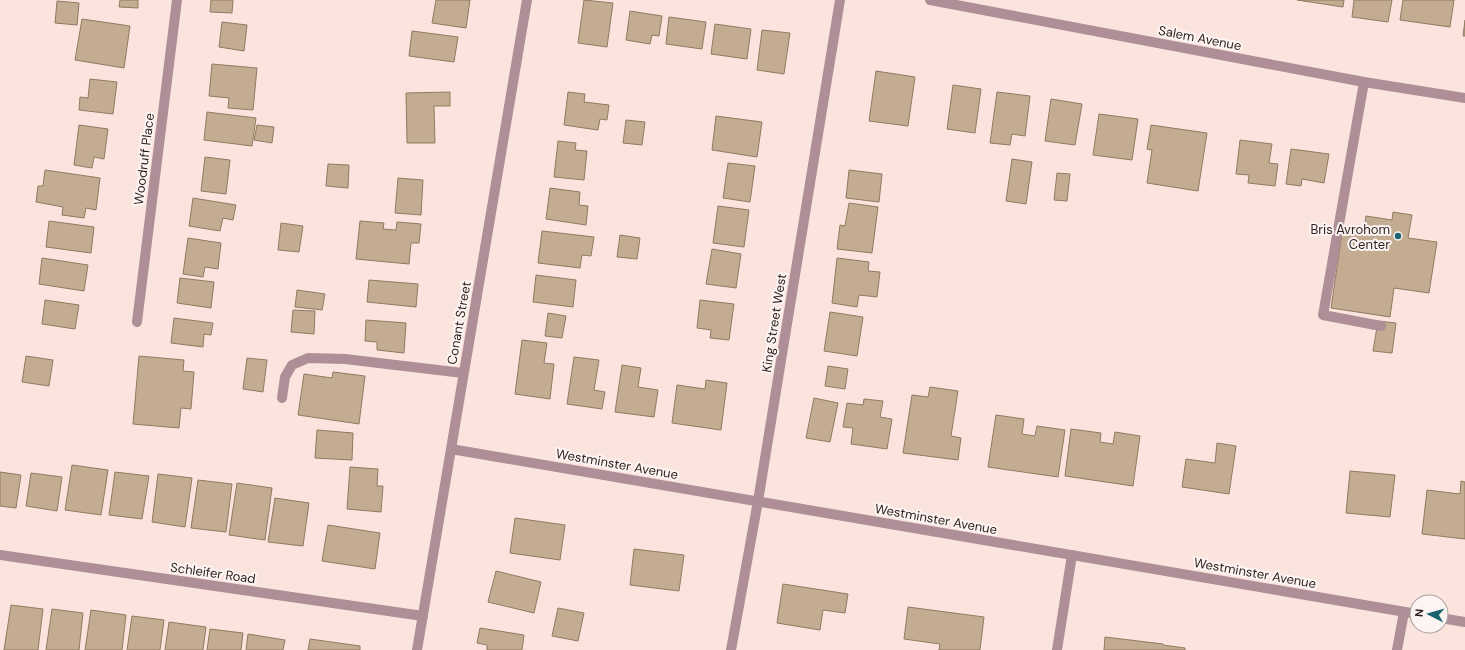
<svg xmlns="http://www.w3.org/2000/svg" width="1465" height="650" viewBox="0 0 1465 650" font-family="'DM Sans',sans-serif">
<rect width="100%" height="100%" fill="#fbe4dd"/>
<!-- building -->
<g fill="#c3ac91" stroke="#907a61">
<polygon points="120,0 138,0 138,8 119,7"/>
<polygon points="211,0 233,0 232,13 210,12"/>
<polygon points="436,0 470,0 466,28 432,23"/>
<polygon points="584,0 613,3 607,47 578,43"/>
<polygon points="1297,0 1344,0 1343,7"/>
<polygon points="1354,0 1392,0 1388,22 1352,17"/>
<polygon points="1403,0 1454,0 1450,27 1400,20"/>
<polygon points="57,1 79,3 77,25 55,23"/>
<polygon points="630,11 662,16 659,36 652,35 650,44 626,40"/>
<polygon points="669,17 706,22 702,49 666,44"/>
<polygon points="82,19 130,26 124,68 75,60"/>
<polygon points="1465,20 1465,36 1463,36"/>
<polygon points="222,22 247,25 244,51 219,47"/>
<polygon points="715,24 751,29 747,59 711,54"/>
<polygon points="762,30 790,33 784,74 757,70"/>
<polygon points="412,31 458,37 454,62 409,56"/>
<polygon points="212,64 257,68 253,110 228,108 229,98 209,96"/>
<polygon points="876,71 915,77 908,126 869,121"/>
<polygon points="90,79 117,82 113,114 79,110 80,97 88,98"/>
<polygon points="953,85 981,89 975,133 947,129"/>
<polygon points="450,92 450,106 434,106 435,143 407,143 406,93"/>
<polygon points="568,92 585,94 584,102 609,105 607,120 600,119 598,130 564,125"/>
<polygon points="997,92 1030,96 1025,136 1012,134 1010,145 990,143"/>
<polygon points="1051,99 1082,104 1075,145 1045,141"/>
<polygon points="207,112 256,118 252,146 204,140"/>
<polygon points="1099,114 1138,119 1132,160 1093,155"/>
<polygon points="716,116 762,122 757,157 712,150"/>
<polygon points="626,120 645,122 642,145 623,143"/>
<polygon points="79,125 108,129 104,159 94,157 92,168 74,165"/>
<polygon points="257,125 274,127 272,143 254,140"/>
<polygon points="1151,125 1207,133 1198,191 1147,183 1152,150 1147,149"/>
<polygon points="1240,140 1272,144 1269,163 1278,164 1275,186 1248,183 1249,175 1236,174"/>
<polygon points="558,141 576,143 575,150 587,151 584,180 554,177"/>
<polygon points="1291,149 1329,154 1324,183 1302,179 1301,186 1286,184"/>
<polygon points="205,157 230,160 226,194 201,191"/>
<polygon points="1012,159 1032,162 1026,204 1006,201"/>
<polygon points="728,163 755,166 750,202 723,198"/>
<polygon points="328,164 349,165 348,188 326,186"/>
<polygon points="45,170 100,178 96,210 86,208 84,218 62,215 63,207 36,202 38,186 43,186"/>
<polygon points="849,170 882,174 879,202 846,198"/>
<polygon points="1057,173 1070,174 1067,201 1054,200"/>
<polygon points="398,178 423,180 421,215 395,213"/>
<polygon points="550,188 580,192 579,205 588,206 586,225 546,219"/>
<polygon points="193,198 236,205 233,220 223,218 220,231 189,226"/>
<polygon points="849,203 878,207 872,253 837,249 840,225 845,226"/>
<polygon points="718,206 749,210 744,247 713,243"/>
<polygon points="1393,212 1412,215 1408,238 1437,242 1429,293 1394,288 1390,317 1331,308 1343,226 1364,230 1366,216 1392,220"/>
<polygon points="49,221 94,227 91,253 46,247"/>
<polygon points="360,221 384,223 383,229 396,230 397,222 421,224 419,243 411,243 409,264 356,259"/>
<polygon points="281,223 303,226 299,252 278,250"/>
<polygon points="542,231 594,237 591,256 582,255 580,268 538,263"/>
<polygon points="620,235 640,238 637,259 617,257"/>
<polygon points="188,238 221,243 218,269 205,267 203,277 183,274"/>
<polygon points="712,249 741,254 736,288 706,284"/>
<polygon points="42,258 88,265 84,291 39,284"/>
<polygon points="837,258 869,262 868,271 880,272 877,297 859,295 857,307 832,303"/>
<polygon points="536,275 576,280 573,307 533,302"/>
<polygon points="180,278 214,282 211,308 177,303"/>
<polygon points="369,280 418,284 416,307 367,302"/>
<polygon points="297,290 325,294 322,310 295,307"/>
<polygon points="45,300 79,305 75,329 42,324"/>
<polygon points="700,300 734,304 729,340 710,338 711,330 697,328"/>
<polygon points="293,310 315,311 314,334 291,332"/>
<polygon points="830,312 863,317 857,356 824,351"/>
<polygon points="548,313 566,316 562,338 545,336"/>
<polygon points="174,318 213,323 211,335 204,334 203,347 171,343"/>
<polygon points="366,320 406,323 404,353 377,350 377,342 365,341"/>
<polygon points="1378,321 1396,323 1392,353 1373,351"/>
<polygon points="522,340 547,343 544,363 554,364 550,399 515,394"/>
<polygon points="26,356 53,360 49,386 22,382"/>
<polygon points="139,356 184,360 183,371 194,372 191,409 181,408 179,428 133,424"/>
<polygon points="574,357 599,360 594,390 605,392 602,409 567,404"/>
<polygon points="247,358 267,360 263,392 243,389"/>
<polygon points="622,365 641,368 638,387 658,390 654,417 615,412"/>
<polygon points="828,366 848,369 845,389 825,386"/>
<polygon points="333,372 365,376 359,424 298,415 304,374 332,378"/>
<polygon points="706,380 727,383 721,430 672,423 677,385 705,389"/>
<polygon points="930,387 958,391 951,436 961,438 958,460 903,453 912,395 928,397"/>
<polygon points="814,398 838,403 830,442 806,438"/>
<polygon points="864,399 883,401 880,417 892,419 887,449 851,444 853,428 843,427 847,403 863,405"/>
<polygon points="996,415 1024,419 1022,434 1035,436 1037,426 1065,430 1058,477 988,467"/>
<polygon points="1071,429 1101,433 1100,442 1113,444 1115,432 1140,436 1133,486 1065,476"/>
<polygon points="317,430 353,433 352,460 315,458"/>
<polygon points="1217,443 1236,446 1229,494 1182,487 1186,459 1215,463"/>
<polygon points="72,465 108,470 101,515 65,510"/>
<polygon points="350,467 378,469 377,486 383,486 381,512 347,509"/>
<polygon points="1350,471 1395,475 1390,517 1346,513"/>
<polygon points="0,472 21,475 16,508 0,506"/>
<polygon points="115,472 149,476 142,519 109,515"/>
<polygon points="31,473 62,477 57,511 26,506"/>
<polygon points="158,474 192,478 185,527 152,522"/>
<polygon points="198,480 232,484 226,532 191,528"/>
<polygon points="1461,481 1465,482 1465,539 1422,534 1427,490 1460,494"/>
<polygon points="237,483 272,488 265,540 229,535"/>
<polygon points="275,498 309,503 303,546 268,542"/>
<polygon points="515,518 565,525 560,560 510,553"/>
<polygon points="328,525 380,533 375,569 322,561"/>
<polygon points="634,549 684,555 679,591 630,585"/>
<polygon points="496,571 541,582 534,613 488,602"/>
<polygon points="783,584 848,594 845,613 823,610 820,630 777,623"/>
<polygon points="11,605 43,609 38,650 4,650"/>
<polygon points="908,607 984,617 980,650 939,650 940,644 904,639"/>
<polygon points="558,608 584,613 578,641 552,636"/>
<polygon points="52,609 83,613 79,650 46,650"/>
<polygon points="91,610 126,615 122,650 85,650"/>
<polygon points="132,616 164,620 160,650 127,650"/>
<polygon points="169,622 206,627 203,650 165,650"/>
<polygon points="480,628 524,635 522,650 487,650 487,645 477,643"/>
<polygon points="210,629 243,633 241,650 207,650"/>
<polygon points="248,634 285,640 283,650 246,650"/>
<polygon points="1105,637 1163,644 1163,645 1185,648 1185,650 1104,650"/>
<polygon points="310,639 360,646 360,650 308,650"/>
</g>
<g fill="none" stroke-linecap="round" stroke-linejoin="round">
<!-- lane -->
<g stroke="#ae8f97" stroke-width="10">
<polyline points="1364,82 1323,315 1381,326"/>
<polyline points="282,398 285,377 292,365 308,358 345,359 463,373"/>
</g>
<!-- street -->
<g stroke="#ae8f97" stroke-width="10">
<polyline points="930,0 1364,82 1465,98"/>
<polyline points="137,322 177,0"/>
<polyline points="451,449 1417,614"/>
<polyline points="0,555 423,616"/>
<polyline points="1441,618 1465,622"/>
<polyline points="417,650 527,0"/>
<polyline points="731,650 758,501 840,0"/>
<polyline points="1057,650 1072,555"/>
<polyline points="1397,650 1404,612"/>
</g>
</g>
<!-- markers -->
<circle fill="#1a6470" stroke="#fdf5f3" stroke-width="1.5" cx="1398" cy="236" r="4"/>
<g text-anchor="middle" dominant-baseline="central" stroke-width="4" stroke-linejoin="round" paint-order="stroke">
<!-- street labels -->
<g font-size="13" fill="#2d1f1b" stroke="#fdf5f3">
<text transform="translate(1200 38) rotate(11)">Salem Avenue</text>
<text transform="translate(144 159) rotate(-83)">Woodruff Place</text>
<text transform="translate(459 323) rotate(-80)">Conant Street</text>
<text transform="translate(774 323) rotate(-81)">King Street West</text>
<text transform="translate(617 464) rotate(10)">Westminster Avenue</text>
<text transform="translate(936 519) rotate(10)">Westminster Avenue</text>
<text transform="translate(213 573) rotate(8)">Schleifer Road</text>
<text transform="translate(1255 573) rotate(10)">Westminster Avenue</text>
</g>
<!-- poi labels -->
<g font-size="13" fill="#2d1f1b" stroke="#fdf5f3" text-anchor="end">
<text x="1390" y="229">Bris Avrohom<tspan x="1390" dy="15">Center</tspan></text>
</g>
</g>
<!-- north arrow -->
<g transform="translate(1429 614) rotate(276)"><circle r="19" fill="#fdf5f3" stroke="#aa9f9d"/>
<path d="M0-3L7 15L0 10L-7 15Z" fill="#1a6470"/>
<text y="-6" font-size="11" font-weight="bold" text-anchor="middle" fill="#2d1f1b">N</text>
</g>
</svg>
